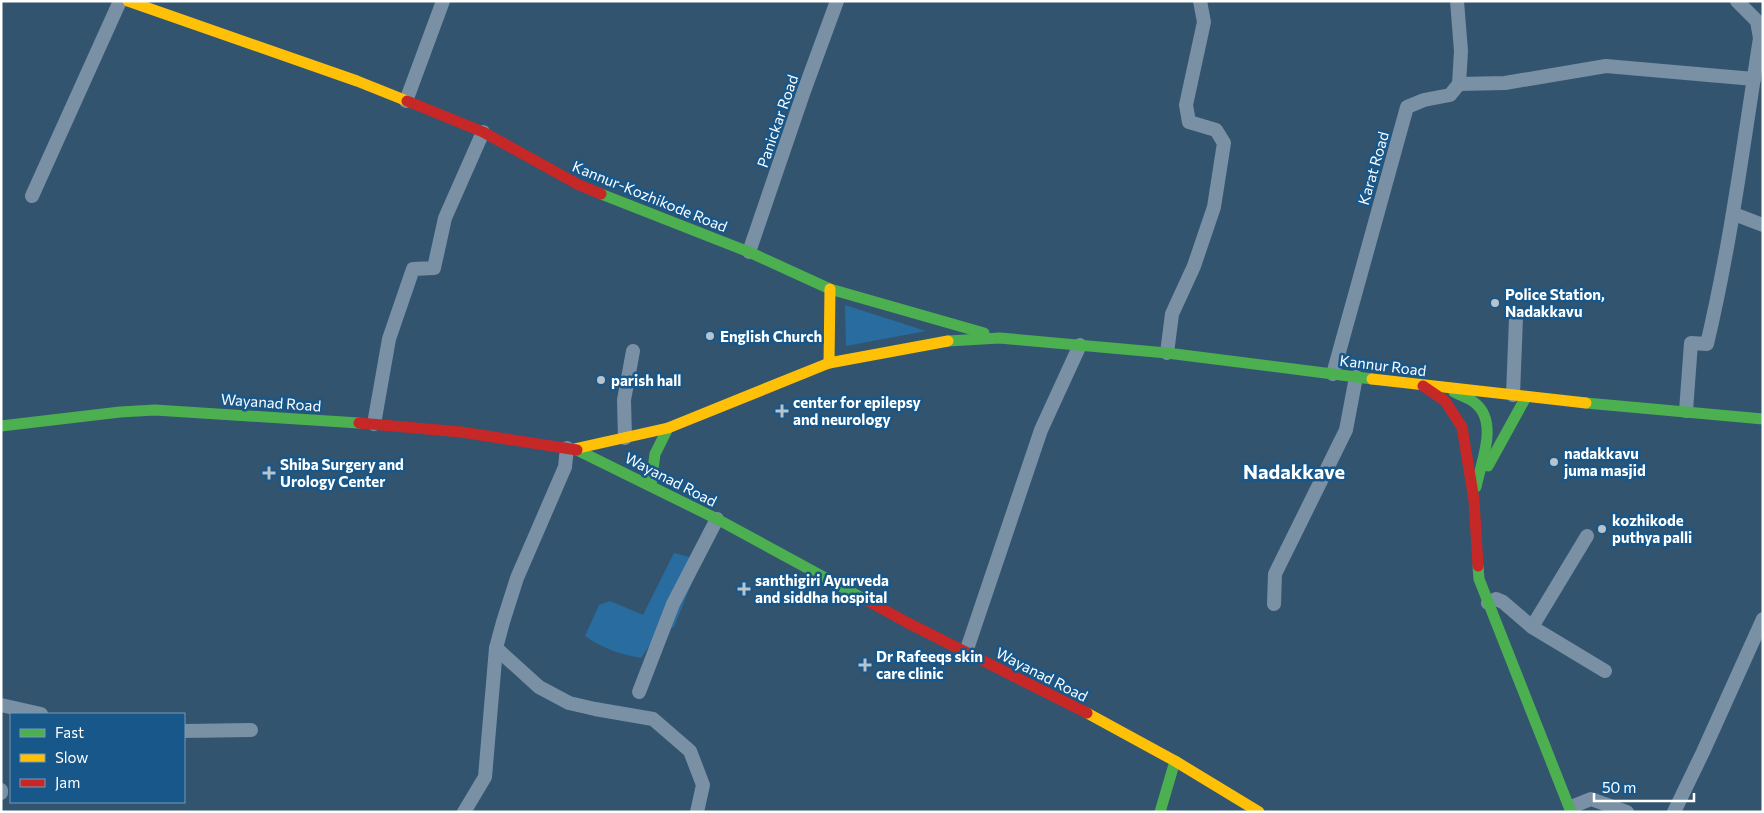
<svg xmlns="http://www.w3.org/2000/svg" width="1764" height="813" viewBox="0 0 1764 813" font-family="Commissioner,sans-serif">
<rect width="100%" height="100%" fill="#32546f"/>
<!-- green -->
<g fill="#296c9f">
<polygon points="845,305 926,331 846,346"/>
<path d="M 674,553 L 701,560 L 674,627 L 658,633 L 641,658 C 620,654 603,649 585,636 L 599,605 L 610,601 L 643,615 Z"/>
</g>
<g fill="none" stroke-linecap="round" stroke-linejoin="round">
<!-- street -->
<g stroke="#7990a5" stroke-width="14">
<polyline points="1459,84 1505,83 1606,66 1754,79"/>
<polyline points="406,101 443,1"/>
<polyline points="32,196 120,1"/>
<polyline points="1734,214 1763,225"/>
<polyline points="749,252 804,91 837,1"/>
<polyline points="1167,353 1172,314 1194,266 1214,207 1224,143 1216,130 1189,122 1186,105 1204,22 1200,1"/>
<polyline points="1333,374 1407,107 1424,100 1450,95 1459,84 1461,51 1457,1"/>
<polyline points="1513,395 1516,318"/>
<path d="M 1686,411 L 1691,343 L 1707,344 C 1731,243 1744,140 1760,38 L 1757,21 L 1737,1"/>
<polyline points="374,424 389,339 413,269 434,268 445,218 483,132"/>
<polyline points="625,438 624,400 633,351"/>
<polyline points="1488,603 1496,599 1503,602 1532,627 1605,671"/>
<polyline points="1274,604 1275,574 1346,430 1356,377"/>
<polyline points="1532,627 1587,536"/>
<polyline points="496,648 539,687 569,703 595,709 653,719 690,751 703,785 697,812"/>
<polyline points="966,652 1041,430 1080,345"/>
<polyline points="639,692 673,604 717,519"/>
<polyline points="1,705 41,714"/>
<polyline points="184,731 251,730"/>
<polyline points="1,790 1,793"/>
<polyline points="1571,807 1591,799 1627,812"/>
<polyline points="464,812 485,777 496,648 503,622 517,578 565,467 567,448"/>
<polyline points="1674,812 1703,752 1763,619"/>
</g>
<!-- fast -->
<g stroke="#4caf50" stroke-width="11">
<polyline points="601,194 749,252 830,289 984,333"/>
<polyline points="948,341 1000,338 1167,353 1372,379"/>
<path d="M 1454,392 C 1461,396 1469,398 1475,403 C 1499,422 1481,462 1476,487"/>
<polyline points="1586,403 1763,419"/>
<polyline points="1,426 120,412 155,410 359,423"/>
<polyline points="577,450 717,519 866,600"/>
<polyline points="1488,466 1526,397"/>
<polyline points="651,485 655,454 668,428"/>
<polyline points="1478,566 1479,579 1571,812"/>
<polyline points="1160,812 1175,761"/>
</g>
<!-- slow -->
<g stroke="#ffc107" stroke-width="11">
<polyline points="128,1 357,81 407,101"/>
<polyline points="829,363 830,289"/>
<polyline points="1372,379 1586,403"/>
<polyline points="574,449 668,428 829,363 948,341"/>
<polyline points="1087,713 1175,761 1259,812"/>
</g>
<!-- jam -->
<g stroke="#c62828" stroke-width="11">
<polyline points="407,101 483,132 579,185 601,194"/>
<polyline points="1423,386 1445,401 1462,427 1474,500 1478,566"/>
<polyline points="359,423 461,432 577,450"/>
<polyline points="866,600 908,623 1087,713"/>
</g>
</g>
<!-- markers -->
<g fill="#b7c3cd" stroke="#185789" stroke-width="2">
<circle cx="1495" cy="303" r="5"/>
<circle cx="710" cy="336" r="5"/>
<circle cx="601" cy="380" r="5"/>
<path d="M779.5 403.5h5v5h5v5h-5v5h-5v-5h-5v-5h5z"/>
<circle cx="1554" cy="462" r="5"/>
<path d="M266.5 465.5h5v5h5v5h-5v5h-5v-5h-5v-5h5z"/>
<circle cx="1602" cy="529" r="5"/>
<path d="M741.5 581.5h5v5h5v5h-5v5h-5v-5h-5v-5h5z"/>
<path d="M862.5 657.5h5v5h5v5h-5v5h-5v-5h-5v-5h5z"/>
</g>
<g text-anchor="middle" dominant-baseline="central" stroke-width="5" stroke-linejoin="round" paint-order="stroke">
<!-- street labels -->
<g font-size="15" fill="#fff" stroke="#185789">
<text transform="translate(777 121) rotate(-71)">Panickar Road</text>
<text transform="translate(1373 168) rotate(-74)">Karat Road</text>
<text transform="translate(650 196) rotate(22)">Kannur-Kozhikode Road</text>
<text transform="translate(1383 365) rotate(7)">Kannur Road</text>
<text transform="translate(271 402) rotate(4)">Wayanad Road</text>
<text transform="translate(671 479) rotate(27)">Wayanad Road</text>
<text transform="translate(1042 674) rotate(27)">Wayanad Road</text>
</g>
<!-- poi labels -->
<g font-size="15" font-weight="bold" fill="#fff" stroke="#185789" text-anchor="start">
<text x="1505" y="294">Police Station,<tspan x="1505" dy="17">Nadakkavu</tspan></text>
<text x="720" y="336">English Church</text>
<text x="611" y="380">parish hall</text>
<text x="793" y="402">center for epilepsy<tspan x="793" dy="17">and neurology</tspan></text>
<text x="1564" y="453">nadakkavu<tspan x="1564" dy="17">juma masjid</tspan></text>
<text x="280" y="464">Shiba Surgery and<tspan x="280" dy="17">Urology Center</tspan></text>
<text x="1612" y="520">kozhikode<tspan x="1612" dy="17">puthya palli</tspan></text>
<text x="755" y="580">santhigiri Ayurveda<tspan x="755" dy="17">and siddha hospital</tspan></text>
<text x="876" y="656">Dr Rafeeqs skin<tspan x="876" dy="17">care clinic</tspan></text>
</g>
<!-- district labels -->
<g font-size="20" font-weight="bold" fill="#fff" stroke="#185789">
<text x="1294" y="471">Nadakkave</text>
</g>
</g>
<!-- border -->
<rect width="1764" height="813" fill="none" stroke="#ffffff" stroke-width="5"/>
<!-- legend -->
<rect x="10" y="713" width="175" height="90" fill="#185789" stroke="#749ab8"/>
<rect x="20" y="729" width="25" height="8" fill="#4caf50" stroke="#749ab8"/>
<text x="55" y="738" font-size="15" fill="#ffffff">Fast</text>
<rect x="20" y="754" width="25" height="8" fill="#ffc107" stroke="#749ab8"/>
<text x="55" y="763" font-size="15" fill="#ffffff">Slow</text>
<rect x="20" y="779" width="25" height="8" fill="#c62828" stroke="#749ab8"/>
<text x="55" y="788" font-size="15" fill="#ffffff">Jam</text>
<!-- scale -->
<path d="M1594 793v8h100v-8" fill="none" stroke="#ffffff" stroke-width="2.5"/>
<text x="1602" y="793" font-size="15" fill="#ffffff" stroke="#185789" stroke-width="4" paint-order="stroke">50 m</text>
</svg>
